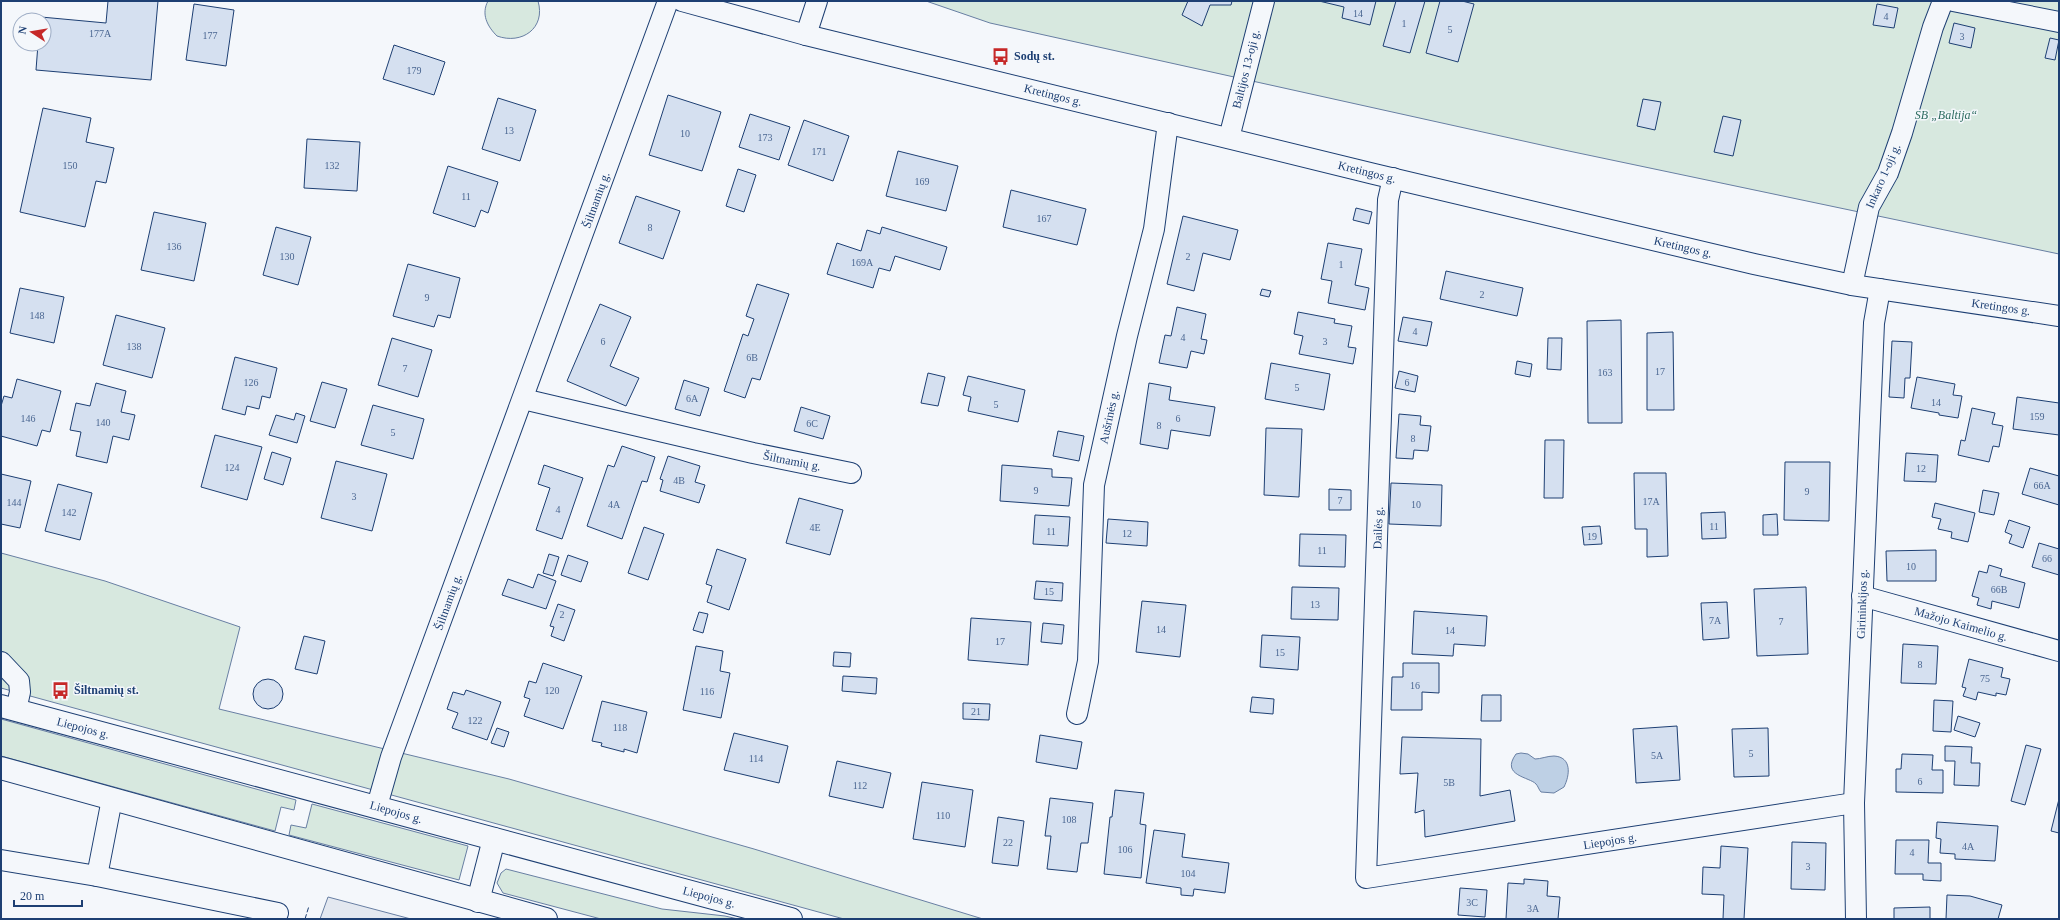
<svg xmlns="http://www.w3.org/2000/svg" width="2060" height="920" viewBox="0 0 2060 920" font-family="Georgia,serif">
<rect width="100%" height="100%" fill="#f4f7fb"/>
<!-- green -->
<g fill="#d7e8df" stroke="#687fa3">
<path d="M 488,1 L 538,1 C 546,28 522,45 497,36 C 487,26 481,14 488,1 Z"/>
<polygon points="926,1 2059,1 2059,254 1564,150 990,23"/>
<polygon points="1,553 105,581 240,627 219,709 509,779 754,849 983,919 844,919 1,688"/>
<polygon points="1,719 296,800 294,810 281,807 275,831 1,756"/>
<polygon points="312,804 468,846 459,880 289,835 291,825 306,828"/>
<polygon points="506,869 662,909 725,916 738,919 601,919 503,893 497,883 501,873"/>
</g>
<!-- parking -->
<polygon fill="#e3e8f0" stroke="#687fa3" points="328,897 411,919 320,919"/>
<!-- water -->
<path fill="#bed0e5" stroke="#687fa3" d="M 1521,753 L 1528,754 L 1535,759 C 1541,759 1547,756 1554,756 C 1572,757 1570,775 1564,787 L 1554,793 L 1541,792 C 1539,790 1538,786 1536,784 C 1530,777 1500,776 1516,754 Z"/>
<!-- building -->
<g fill="#d5e0f0" stroke="#1d3f73">
<polygon points="108,1 158,1 151,80 36,70 38,44 44,44 44,20 41,20 41,17 106,23"/>
<polygon points="1188,1 1232,1 1231,5 1210,5 1202,26 1182,15"/>
<polygon points="1319,1 1376,1 1370,25 1342,18 1344,7"/>
<polygon points="1396,1 1425,1 1410,53 1383,46"/>
<polygon points="1440,1 1462,1 1474,4 1458,62 1426,53"/>
<polygon points="194,4 234,10 226,66 186,60"/>
<polygon points="1877,4 1898,8 1894,28 1873,25"/>
<polygon points="1954,23 1975,28 1971,48 1949,43"/>
<polygon points="2050,38 2059,40 2055,60 2045,58"/>
<polygon points="394,45 445,62 434,95 383,79"/>
<polygon points="668,95 721,112 702,171 649,155"/>
<polygon points="498,98 536,110 520,161 482,149"/>
<polygon points="1643,99 1661,102 1655,130 1637,126"/>
<polygon points="43,108 91,118 86,142 114,148 106,183 96,181 85,227 20,212"/>
<polygon points="750,114 790,127 779,160 739,147"/>
<polygon points="1723,116 1741,120 1733,156 1714,152"/>
<polygon points="804,120 849,136 833,181 788,165"/>
<polygon points="307,139 360,142 357,191 304,188"/>
<polygon points="898,151 958,166 946,211 886,196"/>
<polygon points="448,166 498,182 488,213 481,210 475,227 433,213"/>
<polygon points="738,169 756,175 744,212 726,206"/>
<polygon points="1011,190 1086,209 1077,245 1003,227"/>
<polygon points="636,196 680,211 663,259 619,243"/>
<polygon points="1356,208 1372,212 1369,224 1353,220"/>
<polygon points="154,212 206,223 194,281 141,270"/>
<polygon points="1183,216 1238,230 1230,260 1203,253 1194,291 1167,284"/>
<polygon points="276,227 311,237 298,285 263,275"/>
<polygon points="882,227 947,247 940,270 895,256 890,271 879,268 873,288 827,274 837,243 861,251 867,230 880,234"/>
<polygon points="1328,243 1362,249 1355,285 1369,288 1365,310 1328,303 1332,281 1321,279"/>
<polygon points="408,264 460,278 450,318 438,315 434,327 393,316"/>
<polygon points="1446,271 1523,288 1517,316 1440,299"/>
<polygon points="757,284 789,294 760,380 752,378 745,398 724,391 743,334 748,336 754,319 746,316"/>
<polygon points="20,288 64,297 54,343 10,333"/>
<polygon points="1262,289 1271,291 1269,297 1260,295"/>
<polygon points="600,304 631,317 610,366 639,378 626,406 567,381"/>
<polygon points="1177,307 1206,314 1201,339 1207,340 1204,354 1191,351 1187,368 1159,363 1165,335 1171,336"/>
<polygon points="1298,312 1335,319 1334,323 1352,326 1348,347 1356,348 1353,364 1299,354 1303,336 1294,334"/>
<polygon points="116,315 165,328 152,378 103,365"/>
<polygon points="1403,317 1432,322 1427,346 1398,341"/>
<polygon points="1621,320 1622,423 1588,423 1587,321"/>
<polygon points="1673,332 1674,410 1647,410 1647,333"/>
<polygon points="392,338 432,350 418,397 378,385"/>
<polygon points="1548,338 1562,338 1561,370 1547,369"/>
<polygon points="1892,341 1912,342 1910,378 1905,378 1904,398 1889,397"/>
<polygon points="235,357 277,368 270,398 262,396 259,409 247,406 245,415 222,409"/>
<polygon points="1517,361 1532,364 1530,377 1515,374"/>
<polygon points="1271,363 1330,374 1324,410 1265,399"/>
<polygon points="1399,371 1418,376 1415,392 1395,388"/>
<polygon points="928,373 945,377 938,406 921,403"/>
<polygon points="968,376 1025,390 1018,422 968,411 971,397 963,395"/>
<polygon points="1917,377 1955,384 1953,395 1962,396 1958,418 1939,415 1939,413 1911,408"/>
<polygon points="17,379 61,391 50,432 42,430 37,446 1,436 1,406 4,396 12,398"/>
<polygon points="684,380 709,388 700,416 675,409"/>
<polygon points="322,382 347,389 335,428 310,421"/>
<polygon points="96,383 126,391 121,412 135,415 129,440 113,436 107,463 76,456 81,432 70,430 76,403 90,406"/>
<polygon points="1149,383 1171,387 1169,400 1215,407 1210,436 1171,430 1168,449 1140,444"/>
<polygon points="2017,397 2059,403 2059,435 2013,429"/>
<polygon points="373,405 424,419 413,459 361,445"/>
<polygon points="801,407 830,416 823,439 794,431"/>
<polygon points="1972,408 1995,413 1992,424 2003,426 1999,447 1993,446 1989,462 1958,455 1961,440 1965,441"/>
<polygon points="296,413 305,416 297,443 269,435 276,415 294,420"/>
<polygon points="1399,414 1421,416 1420,425 1431,426 1428,451 1414,450 1413,459 1396,458"/>
<polygon points="1266,428 1302,429 1299,497 1264,495"/>
<polygon points="1058,431 1084,436 1079,461 1053,456"/>
<polygon points="215,435 262,447 247,500 201,487"/>
<polygon points="1545,440 1564,440 1563,498 1544,498"/>
<polygon points="622,446 655,457 647,482 642,481 622,539 587,526 608,465 614,467"/>
<polygon points="272,452 291,458 283,485 264,479"/>
<polygon points="1906,453 1938,455 1936,482 1904,481"/>
<polygon points="668,456 700,466 695,482 705,485 699,503 660,491 663,480 660,479"/>
<polygon points="336,461 387,474 372,531 321,518"/>
<polygon points="1785,462 1830,462 1829,521 1784,520"/>
<polygon points="544,465 583,478 562,539 536,530 550,488 538,484"/>
<polygon points="1002,465 1052,469 1052,477 1072,478 1069,506 1000,501"/>
<polygon points="2030,468 2059,476 2059,505 2022,494"/>
<polygon points="1634,473 1666,473 1668,556 1647,557 1647,529 1635,529"/>
<polygon points="1,474 31,481 20,528 1,524"/>
<polygon points="1391,483 1442,485 1441,526 1389,524"/>
<polygon points="58,484 92,493 80,540 45,531"/>
<polygon points="1329,489 1351,490 1351,510 1329,510"/>
<polygon points="1983,490 1999,493 1994,515 1979,512"/>
<polygon points="799,498 843,510 830,555 786,543"/>
<polygon points="1935,503 1975,513 1968,542 1951,538 1952,532 1938,529 1941,519 1932,517"/>
<polygon points="1725,512 1726,538 1702,539 1701,513"/>
<polygon points="1777,514 1778,535 1763,535 1763,515"/>
<polygon points="1035,515 1070,517 1068,546 1033,544"/>
<polygon points="1108,519 1148,522 1147,546 1106,543"/>
<polygon points="2009,520 2030,527 2023,548 2009,543 2012,535 2005,532"/>
<polygon points="1600,526 1602,544 1584,545 1582,527"/>
<polygon points="644,527 664,534 648,580 628,573"/>
<polygon points="1300,534 1346,535 1345,567 1299,566"/>
<polygon points="2039,543 2059,549 2059,575 2032,567"/>
<polygon points="717,549 746,559 729,610 707,602 712,586 706,584"/>
<polygon points="1936,550 1936,581 1887,581 1886,551"/>
<polygon points="549,554 559,557 553,576 543,573"/>
<polygon points="568,555 588,562 581,582 561,575"/>
<polygon points="1989,565 2002,569 2000,576 2025,583 2019,608 1992,601 1991,609 1977,605 1979,598 1972,596 1979,571 1987,573"/>
<polygon points="538,574 556,581 546,609 502,595 508,579 533,588"/>
<polygon points="1036,581 1063,583 1062,601 1034,599"/>
<polygon points="1292,587 1339,588 1338,620 1291,619"/>
<polygon points="1806,587 1808,654 1757,656 1754,589"/>
<polygon points="1142,601 1186,605 1180,657 1136,652"/>
<polygon points="1727,602 1729,638 1703,640 1701,603"/>
<polygon points="558,604 575,610 564,641 551,636 554,627 550,626"/>
<polygon points="1414,611 1487,616 1485,646 1454,644 1453,656 1412,654"/>
<polygon points="699,612 708,614 703,633 693,630"/>
<polygon points="971,618 1031,622 1028,665 968,660"/>
<polygon points="1043,623 1064,625 1062,644 1041,642"/>
<polygon points="1262,635 1300,637 1298,670 1260,667"/>
<polygon points="304,636 325,641 317,674 295,669"/>
<polygon points="1903,644 1938,646 1936,684 1901,683"/>
<polygon points="696,646 723,651 720,671 730,673 721,718 683,710"/>
<polygon points="834,652 851,653 850,667 833,666"/>
<polygon points="1969,659 2003,668 2001,677 2010,679 2006,695 1996,693 1996,696 1978,692 1976,700 1963,696 1966,688 1962,687"/>
<polygon points="543,663 582,676 563,729 524,716 530,699 524,697 529,681 536,683"/>
<polygon points="1403,663 1439,663 1439,693 1422,692 1422,710 1391,710 1392,677 1403,677"/>
<polygon points="843,676 877,678 876,694 842,691"/>
<circle cx="268" cy="694" r="15"/>
<polygon points="466,690 501,702 487,740 452,728 458,713 447,709 453,692 464,695"/>
<polygon points="1482,695 1501,695 1501,721 1481,721"/>
<polygon points="1252,697 1274,699 1273,714 1250,712"/>
<polygon points="1934,700 1953,701 1951,732 1933,731"/>
<polygon points="602,701 647,712 637,753 624,749 624,752 601,746 602,743 592,741"/>
<polygon points="963,703 990,704 989,720 963,719"/>
<polygon points="1958,716 1980,723 1975,737 1954,730"/>
<polygon points="1677,726 1680,780 1636,783 1633,729"/>
<polygon points="497,728 509,732 504,747 491,743"/>
<polygon points="1768,728 1769,776 1734,777 1732,729"/>
<polygon points="734,733 788,746 779,783 724,770"/>
<polygon points="1040,735 1082,742 1077,769 1036,762"/>
<polygon points="1402,737 1481,739 1480,796 1510,790 1515,821 1425,837 1424,810 1415,813 1418,773 1400,774"/>
<polygon points="2026,745 2041,749 2025,805 2011,801"/>
<polygon points="1945,746 1972,747 1971,763 1980,763 1979,786 1954,785 1955,761 1945,761"/>
<polygon points="1902,754 1933,755 1932,770 1943,770 1943,793 1896,792 1896,769 1901,769"/>
<polygon points="837,761 891,773 883,808 829,796"/>
<polygon points="922,782 973,790 965,847 913,839"/>
<polygon points="1115,790 1144,793 1140,824 1146,825 1141,878 1104,874 1110,817 1112,817"/>
<polygon points="1050,798 1093,803 1088,843 1081,843 1077,872 1047,869 1051,836 1045,836"/>
<polygon points="2059,799 2059,833 2051,831"/>
<polygon points="998,817 1024,821 1018,866 992,863"/>
<polygon points="1937,822 1998,826 1995,861 1955,859 1955,854 1940,853 1941,839 1936,838"/>
<polygon points="1154,830 1185,834 1182,857 1229,863 1225,893 1194,889 1193,896 1181,895 1181,888 1146,883"/>
<polygon points="1896,840 1929,840 1928,863 1941,863 1941,881 1923,880 1923,874 1895,874"/>
<polygon points="1792,842 1826,843 1825,890 1791,889"/>
<polygon points="1721,846 1748,848 1744,919 1723,919 1724,895 1702,894 1703,867 1720,868"/>
<polygon points="1524,879 1548,881 1547,896 1560,897 1558,919 1506,919 1508,883 1524,884"/>
<polygon points="1460,888 1487,890 1485,917 1458,915"/>
<polygon points="1947,895 1970,896 2002,905 1998,919 1946,919"/>
<polygon points="1930,907 1930,919 1894,919 1894,908"/>
</g>
<g fill="none" stroke-linecap="round" stroke-linejoin="round">
<defs>
<g id="street">
<polyline points="682,1 806,35 1374,174 1754,264 1852,285 2059,316"/>
<polyline points="1953,1 2059,22"/>
<polyline points="806,35 817,1"/>
<polyline points="1229,138 1264,1"/>
<polyline points="1393,178 1388,200 1366,878 1854,803"/>
<polyline points="1852,285 1869,207 1888,173 1902,133 1933,27 1943,1"/>
<polyline points="523,399 753,453 851,473"/>
<polyline points="1862,596 2059,651"/>
<polyline points="1,662 19,681 20,692 16,710"/>
<polyline points="1077,714 1088,661 1094,485 1127,336 1154,229 1168,123"/>
<polyline points="377,806 391,757 668,1"/>
<polyline points="1,860 97,876 278,913"/>
<polyline points="97,876 112,799"/>
<polyline points="1856,919 1854,803 1874,323 1880,289"/>
</g>
<g id="primary">
<polyline points="1,706 791,919"/>
<polyline points="1,768 546,919"/>
<polyline points="478,901 494,839"/>
</g>
</defs>
<!-- street casing -->
<use href="#street" stroke="#1d3f73" stroke-width="22"/>
<!-- primary casing -->
<use href="#primary" stroke="#1d3f73" stroke-width="24"/>
<!-- street -->
<use href="#street" stroke="#f4f7fb" stroke-width="20"/>
<!-- primary -->
<use href="#primary" stroke="#f4f7fb" stroke-width="22"/>
<!-- fence -->
<polyline stroke="#1d3f73" stroke-width="1" stroke-dasharray="5 2" stroke-linecap="butt" points="305,919 309,906"/>
</g>
<!-- icons -->
<defs>
<symbol id="bus-bare" viewBox="-9 -9 18 18"><path d="M-5-6H5V4H4V6H2V4H-2V6H-4V4H-5ZM-3.5-4V0h7V-4ZM-3.5 1.2v1.5H-2V1.2ZM2 1.2v1.5H3.5V1.2Z" fill="#c62828" stroke="#f4f7fb" stroke-width="2.5" paint-order="stroke"/></symbol>
</defs>
<g fill-rule="evenodd">
<use href="#bus-bare" x="988" y="44" width="25" height="25"/>
<use href="#bus-bare" x="48" y="678" width="25" height="25"/>
</g>
<g text-anchor="middle" dominant-baseline="central" stroke-width="3" stroke-linejoin="round" paint-order="stroke">
<!-- number labels -->
<g font-size="10" fill="#4b6792">
<text x="1358" y="13">14</text>
<text x="1886" y="16">4</text>
<text x="1404" y="23">1</text>
<text x="1450" y="29">5</text>
<text x="100" y="33">177A</text>
<text x="210" y="35">177</text>
<text x="1962" y="36">3</text>
<text x="414" y="70">179</text>
<text x="509" y="130">13</text>
<text x="685" y="133">10</text>
<text x="765" y="137">173</text>
<text x="819" y="151">171</text>
<text x="70" y="165">150</text>
<text x="332" y="165">132</text>
<text x="922" y="181">169</text>
<text x="466" y="196">11</text>
<text x="1044" y="218">167</text>
<text x="650" y="227">8</text>
<text x="174" y="246">136</text>
<text x="287" y="256">130</text>
<text x="1188" y="256">2</text>
<text x="862" y="262">169A</text>
<text x="1341" y="264">1</text>
<text x="1482" y="294">2</text>
<text x="427" y="297">9</text>
<text x="37" y="315">148</text>
<text x="1415" y="331">4</text>
<text x="1183" y="337">4</text>
<text x="603" y="341">6</text>
<text x="1325" y="341">3</text>
<text x="134" y="346">138</text>
<text x="752" y="357">6B</text>
<text x="405" y="368">7</text>
<text x="1660" y="371">17</text>
<text x="1605" y="372">163</text>
<text x="251" y="382">126</text>
<text x="1407" y="382">6</text>
<text x="1297" y="387">5</text>
<text x="692" y="398">6A</text>
<text x="1936" y="402">14</text>
<text x="996" y="404">5</text>
<text x="2037" y="416">159</text>
<text x="28" y="418">146</text>
<text x="1178" y="418">6</text>
<text x="103" y="422">140</text>
<text x="812" y="423">6C</text>
<text x="1159" y="425">8</text>
<text x="393" y="432">5</text>
<text x="1413" y="438">8</text>
<text x="232" y="467">124</text>
<text x="1921" y="468">12</text>
<text x="679" y="480">4B</text>
<text x="2042" y="485">66A</text>
<text x="1036" y="490">9</text>
<text x="1807" y="491">9</text>
<text x="354" y="496">3</text>
<text x="1340" y="500">7</text>
<text x="1651" y="501">17A</text>
<text x="14" y="502">144</text>
<text x="614" y="504">4A</text>
<text x="1416" y="504">10</text>
<text x="558" y="509">4</text>
<text x="69" y="512">142</text>
<text x="1714" y="526">11</text>
<text x="815" y="527">4E</text>
<text x="1051" y="531">11</text>
<text x="1127" y="533">12</text>
<text x="1592" y="536">19</text>
<text x="1322" y="550">11</text>
<text x="2047" y="558">66</text>
<text x="1911" y="566">10</text>
<text x="1999" y="589">66B</text>
<text x="1049" y="591">15</text>
<text x="1315" y="604">13</text>
<text x="562" y="614">2</text>
<text x="1715" y="620">7A</text>
<text x="1781" y="621">7</text>
<text x="1161" y="629">14</text>
<text x="1450" y="630">14</text>
<text x="1000" y="641">17</text>
<text x="1280" y="652">15</text>
<text x="1920" y="664">8</text>
<text x="1985" y="678">75</text>
<text x="1415" y="685">16</text>
<text x="552" y="690">120</text>
<text x="707" y="691">116</text>
<text x="976" y="711">21</text>
<text x="475" y="720">122</text>
<text x="620" y="727">118</text>
<text x="1751" y="753">5</text>
<text x="1657" y="755">5A</text>
<text x="756" y="758">114</text>
<text x="1920" y="781">6</text>
<text x="1449" y="782">5B</text>
<text x="860" y="785">112</text>
<text x="943" y="815">110</text>
<text x="1069" y="819">108</text>
<text x="1008" y="842">22</text>
<text x="1968" y="846">4A</text>
<text x="1125" y="849">106</text>
<text x="1912" y="852">4</text>
<text x="1808" y="866">3</text>
<text x="1188" y="873">104</text>
<text x="1472" y="902">3C</text>
<text x="1533" y="908">3A</text>
</g>
<!-- poi labels -->
<g font-size="12" font-weight="bold" fill="#1d3f73" stroke="#f4f7fb" text-anchor="start">
<text x="1014" y="56">Sodų st.</text>
<text x="74" y="690">Šiltnamių st.</text>
</g>
<!-- street labels -->
<g font-size="12" fill="#1d3f73" stroke="#f4f7fb">
<text transform="translate(1246 69) rotate(-76)">Baltijos 13-oji g.</text>
<text transform="translate(1053 95) rotate(14)">Kretingos g.</text>
<text transform="translate(1367 172) rotate(14)">Kretingos g.</text>
<text transform="translate(1883 176) rotate(-66)">Inkaro 1-oji g.</text>
<text transform="translate(596 200) rotate(-70)">Šiltnamių g.</text>
<text transform="translate(1683 247) rotate(13)">Kretingos g.</text>
<text transform="translate(2001 307) rotate(8)">Kretingos g.</text>
<text transform="translate(1109 417) rotate(-78)">Aušrinės g.</text>
<text transform="translate(792 461) rotate(11)">Šiltnamių g.</text>
<text transform="translate(1378 528) rotate(-88)">Dailės g.</text>
<text transform="translate(448 602) rotate(-70)">Šiltnamių g.</text>
<text transform="translate(1862 604) rotate(-88)">Girininkijos g.</text>
<text transform="translate(1961 624) rotate(16)">Mažojo Kaimelio g.</text>
<text transform="translate(83 728) rotate(15)">Liepojos g.</text>
<text transform="translate(396 812) rotate(16)">Liepojos g.</text>
<text transform="translate(1610 841) rotate(-9)">Liepojos g.</text>
<text transform="translate(709 897) rotate(15)">Liepojos g.</text>
</g>
<!-- park labels -->
<g font-size="12" font-style="italic" fill="#2c6c60" stroke="#f4f7fb">
<text x="1946" y="115">SB „Baltija“</text>
</g>
</g>
<!-- border -->
<rect width="2060" height="920" fill="none" stroke="#1d3f73" stroke-width="4"/>
<!-- north arrow -->
<g transform="translate(32 32) rotate(282)"><circle r="19" fill="#f4f7fb" stroke="#9eadc5"/>
<path d="M0-3L7 15L0 10L-7 15Z" fill="#c62828"/>
<text y="-6" font-size="11" font-weight="bold" text-anchor="middle" fill="#1d3f73">N</text>
</g>
<!-- scale -->
<path d="M14 900v6h68v-6" fill="none" stroke="#1d3f73" stroke-width="2"/>
<text x="20" y="900" font-size="12" fill="#1d3f73" stroke="#f4f7fb" stroke-width="3" paint-order="stroke">20 m</text>
</svg>
